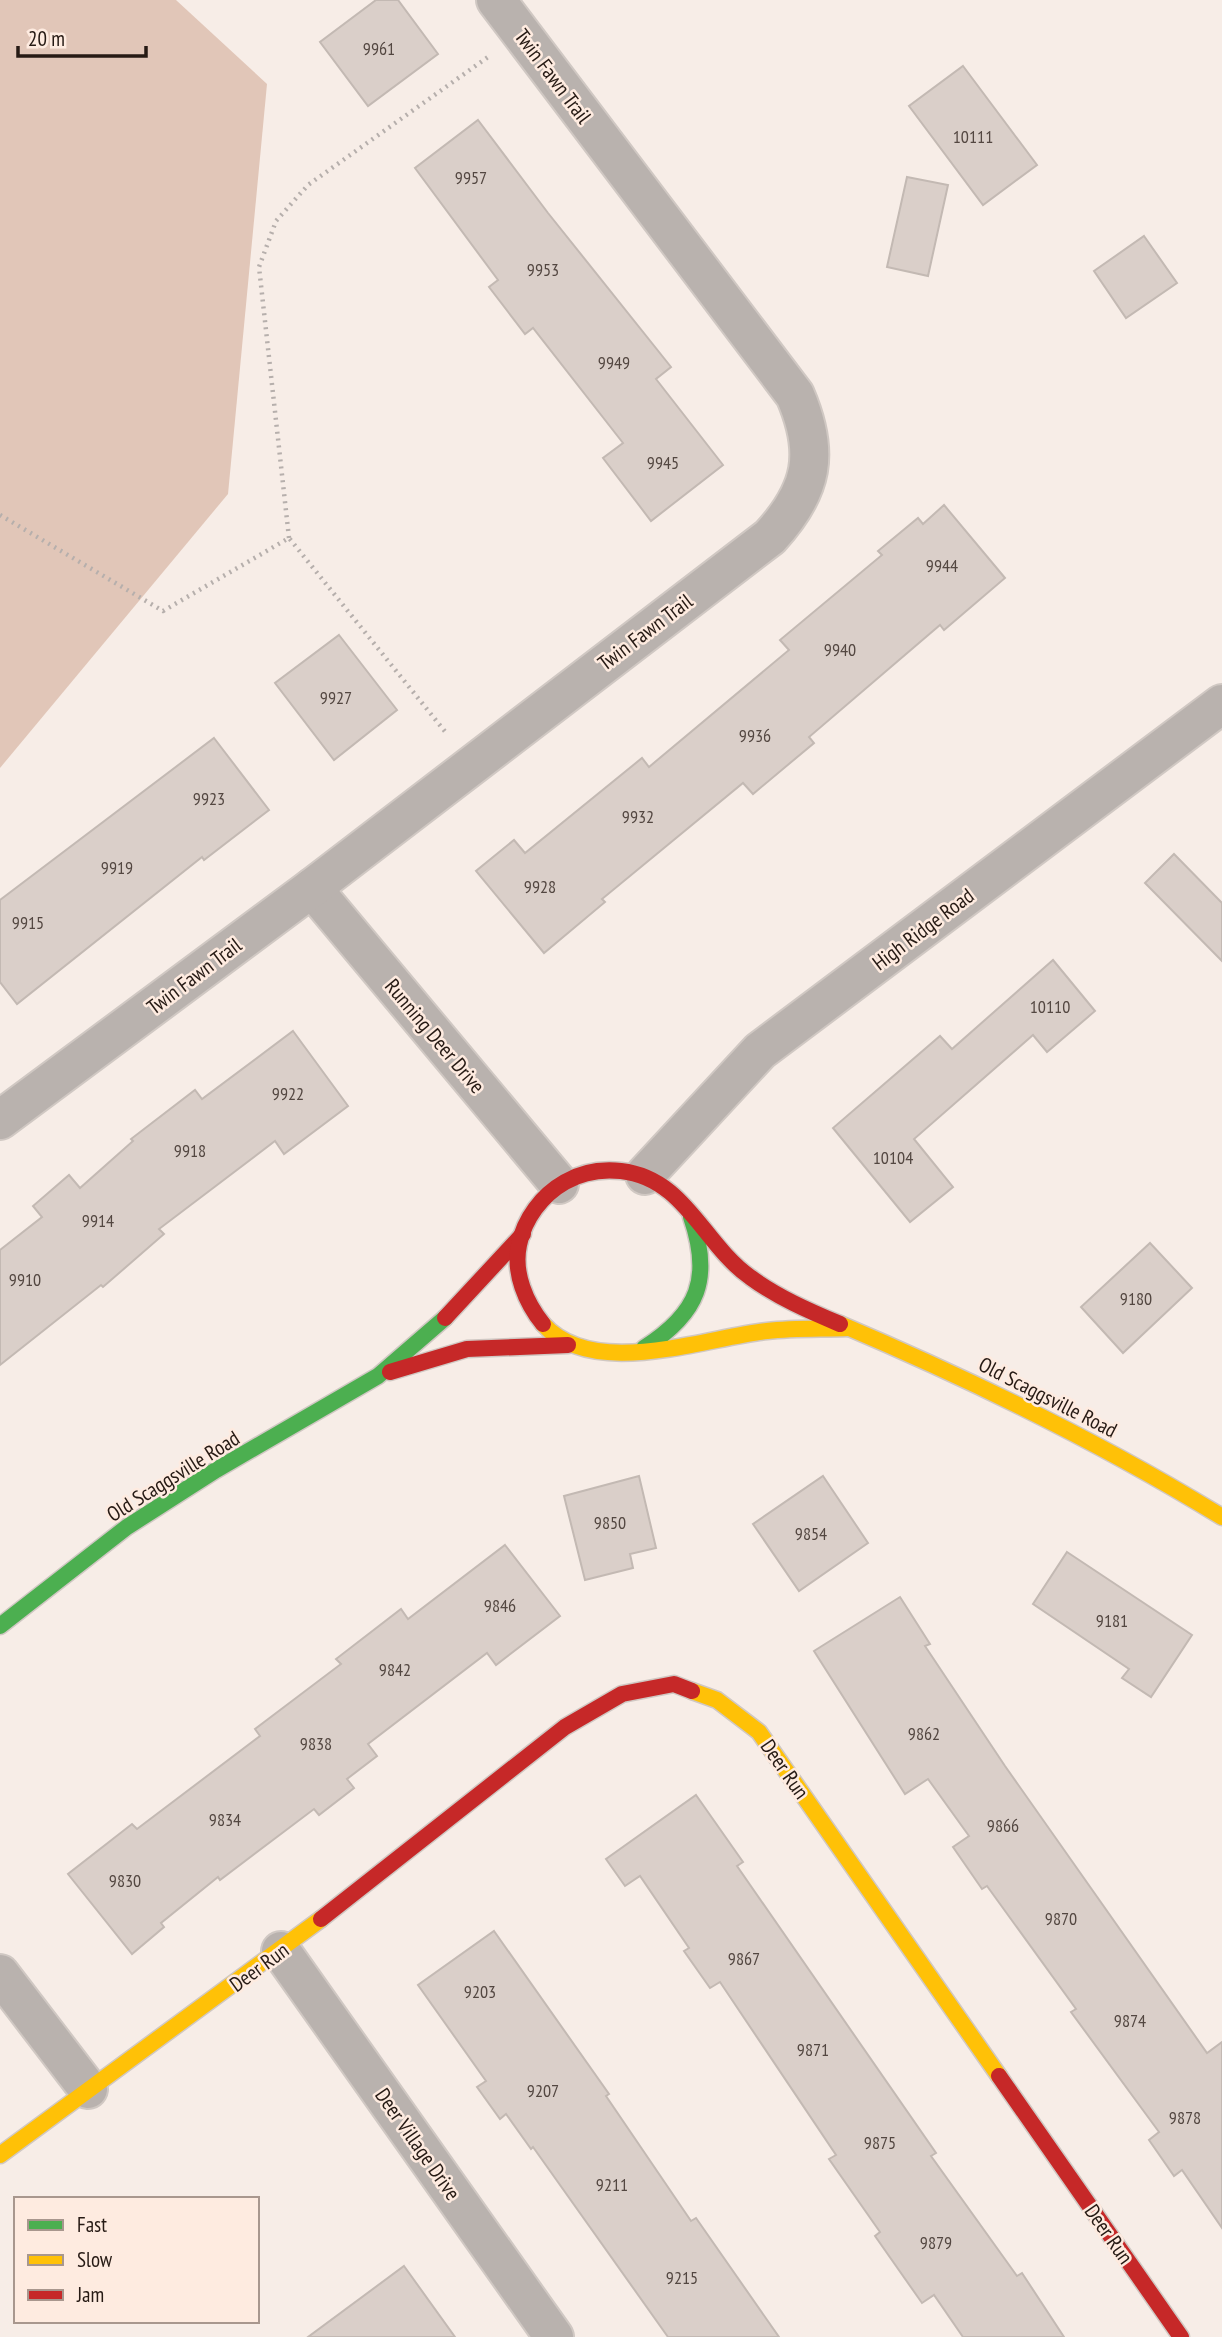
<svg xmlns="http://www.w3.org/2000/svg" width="1222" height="2337" viewBox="0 0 1222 2337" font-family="'PT Sans Narrow',sans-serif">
<rect width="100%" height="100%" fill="#f7ede7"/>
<!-- forest -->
<polygon fill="#e1c6b8" points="0,0 176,0 267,84 228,494 0,768"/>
<!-- building -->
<g fill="#dacfc9" stroke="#c3b9b3" stroke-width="2">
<polygon points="376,0 398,0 438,54 368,106 320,42"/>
<polygon points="963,66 1037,165 983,205 909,106"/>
<polygon points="478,120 548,213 671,367 656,379 723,465 651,521 603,458 623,443 533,328 525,334 489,287 498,280 415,168"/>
<polygon points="907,177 948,185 928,276 887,267"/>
<polygon points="1144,236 1177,283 1126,318 1094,271"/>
<polygon points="944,505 1005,578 944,630 940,625 809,737 814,743 753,794 743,783 602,899 605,902 544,953 476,871 514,840 525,853 642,758 649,767 789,650 780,640 882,555 878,551 918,518 923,524"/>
<polygon points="339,635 397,710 334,760 275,683"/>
<polygon points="214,738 269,810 204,860 202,857 17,1004 0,982 0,900"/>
<polygon points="1174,854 1222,903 1222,961 1145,883"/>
<polygon points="1053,960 1095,1011 1047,1052 1033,1035 914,1139 953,1187 910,1222 833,1128 940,1036 952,1049"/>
<polygon points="293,1031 348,1106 284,1154 275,1141 159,1229 164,1234 103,1287 101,1285 0,1365 0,1250 42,1217 33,1206 69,1175 80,1188 133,1141 131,1139 195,1090 202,1099"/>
<polygon points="1150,1243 1192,1288 1123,1353 1081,1307"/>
<polygon points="639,1476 656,1548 630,1554 633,1568 585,1580 564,1496"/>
<polygon points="823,1476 868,1543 799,1591 753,1524"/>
<polygon points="505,1545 560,1616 496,1665 487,1653 368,1744 377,1756 347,1779 354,1788 319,1815 314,1809 220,1880 218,1877 161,1923 164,1927 132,1954 68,1874 132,1824 137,1829 260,1736 255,1729 341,1664 336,1659 401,1609 408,1619"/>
<polygon points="1067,1552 1192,1635 1151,1697 1122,1678 1129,1669 1033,1604"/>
<polygon points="900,1597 930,1644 925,1646 1005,1766 1207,2053 1222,2042 1222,2228 1182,2170 1174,2176 1149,2140 1159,2132 1071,2012 1076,2009 987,1886 982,1889 953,1847 969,1836 928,1779 905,1794 814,1651"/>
<polygon points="696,1795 743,1862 737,1866 936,2153 931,2156 1017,2276 1022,2273 1064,2337 963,2337 934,2295 922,2303 875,2236 880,2232 829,2159 836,2155 720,1982 710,1988 684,1951 689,1948 640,1876 625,1886 606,1859"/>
<polygon points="494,1931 609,2094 606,2096 691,2221 696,2218 779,2337 668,2337 533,2147 531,2149 506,2114 500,2119 477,2087 486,2081 418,1985"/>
<polygon points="404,2266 455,2337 308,2337"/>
</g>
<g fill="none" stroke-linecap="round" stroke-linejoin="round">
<defs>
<g id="street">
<polyline points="312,888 559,1184"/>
<path d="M 0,1120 L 312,888 L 770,537 C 813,490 820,453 795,395 L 496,0"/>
<polyline points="645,1175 760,1051 1222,704"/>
<polyline points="281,1951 554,2337"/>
<polyline points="0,1974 88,2089"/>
</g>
<g id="fast">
<path d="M 644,1348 C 699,1313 712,1278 691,1217"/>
<polyline points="0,1626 127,1527 216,1470 378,1376 445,1318"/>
</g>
<g id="slow">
<path d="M 543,1324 C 593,1380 703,1338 767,1331 C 794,1328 821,1329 848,1328"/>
<path d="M 840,1324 C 972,1380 1100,1442 1222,1517"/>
<polyline points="692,1691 717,1700 759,1732 999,2076"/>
<polyline points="0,2155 321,1919"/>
</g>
<g id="jam">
<polyline points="445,1318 523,1234"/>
<path d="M 543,1324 C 526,1303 513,1273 519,1245 C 524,1219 542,1195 565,1182 C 582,1172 602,1169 621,1171 C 685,1178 703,1244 750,1277 C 777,1297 809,1311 840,1324"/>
<polyline points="390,1372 467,1349 568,1345"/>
<polyline points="321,1919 565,1727 622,1694 674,1684 692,1691"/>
<polyline points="999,2076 1181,2337"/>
</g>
</defs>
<!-- street casing -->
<use href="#street" stroke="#d0c8c3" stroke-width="42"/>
<!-- fast casing -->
<use href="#fast" stroke="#d0c8c3" stroke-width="19"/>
<!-- slow casing -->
<use href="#slow" stroke="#d0c8c3" stroke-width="19"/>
<!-- jam casing -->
<use href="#jam" stroke="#d0c8c3" stroke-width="19"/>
<!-- path -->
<g stroke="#b6afac" stroke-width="4.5" stroke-dasharray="2 5" stroke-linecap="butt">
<polyline points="0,515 163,611 289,538 447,734"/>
<polyline points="289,538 259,267 276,221 308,185 488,57"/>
</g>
<!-- street -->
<use href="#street" stroke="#b9b2ae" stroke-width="38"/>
<!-- fast -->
<use href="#fast" stroke="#4caf50" stroke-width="16"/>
<!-- slow -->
<use href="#slow" stroke="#ffc107" stroke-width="16"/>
<!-- jam -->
<use href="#jam" stroke="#c62828" stroke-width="16"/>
</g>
<g text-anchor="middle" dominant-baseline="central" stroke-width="5" stroke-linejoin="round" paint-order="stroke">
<!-- number labels -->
<g font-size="18" fill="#534741">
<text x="379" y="48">9961</text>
<text x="973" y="136">10111</text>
<text x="471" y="177">9957</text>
<text x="543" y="269">9953</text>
<text x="614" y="362">9949</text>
<text x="663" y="462">9945</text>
<text x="942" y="565">9944</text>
<text x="840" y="649">9940</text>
<text x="336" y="697">9927</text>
<text x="755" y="735">9936</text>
<text x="209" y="798">9923</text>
<text x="638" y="816">9932</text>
<text x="117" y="867">9919</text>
<text x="540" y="886">9928</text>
<text x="28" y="922">9915</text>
<text x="1050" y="1006">10110</text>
<text x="288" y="1093">9922</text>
<text x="190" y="1150">9918</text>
<text x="893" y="1157">10104</text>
<text x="98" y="1220">9914</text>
<text x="25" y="1279">9910</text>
<text x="1136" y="1298">9180</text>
<text x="610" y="1522">9850</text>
<text x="811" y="1533">9854</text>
<text x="500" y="1605">9846</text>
<text x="1112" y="1620">9181</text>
<text x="395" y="1669">9842</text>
<text x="924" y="1733">9862</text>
<text x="316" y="1743">9838</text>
<text x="225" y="1819">9834</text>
<text x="1003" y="1825">9866</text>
<text x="125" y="1880">9830</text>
<text x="1061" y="1918">9870</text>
<text x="744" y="1958">9867</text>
<text x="480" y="1991">9203</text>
<text x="1130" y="2020">9874</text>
<text x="813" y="2049">9871</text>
<text x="543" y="2090">9207</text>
<text x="1185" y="2117">9878</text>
<text x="880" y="2142">9875</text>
<text x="612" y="2184">9211</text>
<text x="936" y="2242">9879</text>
<text x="682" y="2277">9215</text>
</g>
<!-- street labels -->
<g font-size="21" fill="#261a14" stroke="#feebe0">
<text transform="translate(553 76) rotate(53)">Twin Fawn Trail</text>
<text transform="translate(645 632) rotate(-37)">Twin Fawn Trail</text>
<text transform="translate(923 929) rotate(-37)">High Ridge Road</text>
<text transform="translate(194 976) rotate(-37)">Twin Fawn Trail</text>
<text transform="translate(435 1036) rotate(50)">Running Deer Drive</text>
<text transform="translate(1048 1397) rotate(27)">Old Scaggsville Road</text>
<text transform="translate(173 1476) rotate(-32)">Old Scaggsville Road</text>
<text transform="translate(785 1769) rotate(55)">Deer Run</text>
<text transform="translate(259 1967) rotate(-36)">Deer Run</text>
<text transform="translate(418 2144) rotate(55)">Deer Village Drive</text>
<text transform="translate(1109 2234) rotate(55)">Deer Run</text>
</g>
</g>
<!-- legend -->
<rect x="14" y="2197" width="245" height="126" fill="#feebe0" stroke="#a8978e" stroke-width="2"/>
<rect x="28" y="2220" width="35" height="10" fill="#4caf50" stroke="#a8978e" stroke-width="2"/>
<text x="77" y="2232" font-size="21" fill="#261a14">Fast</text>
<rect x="28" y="2255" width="35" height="10" fill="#ffc107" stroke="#a8978e" stroke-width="2"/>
<text x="77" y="2267" font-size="21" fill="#261a14">Slow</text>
<rect x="28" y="2290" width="35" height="10" fill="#c62828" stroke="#a8978e" stroke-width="2"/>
<text x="77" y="2302" font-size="21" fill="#261a14">Jam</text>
<!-- scale -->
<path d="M18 46v10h128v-10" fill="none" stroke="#261a14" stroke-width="3.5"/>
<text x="28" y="46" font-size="21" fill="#261a14" stroke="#feebe0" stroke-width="5" paint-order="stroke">20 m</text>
</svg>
